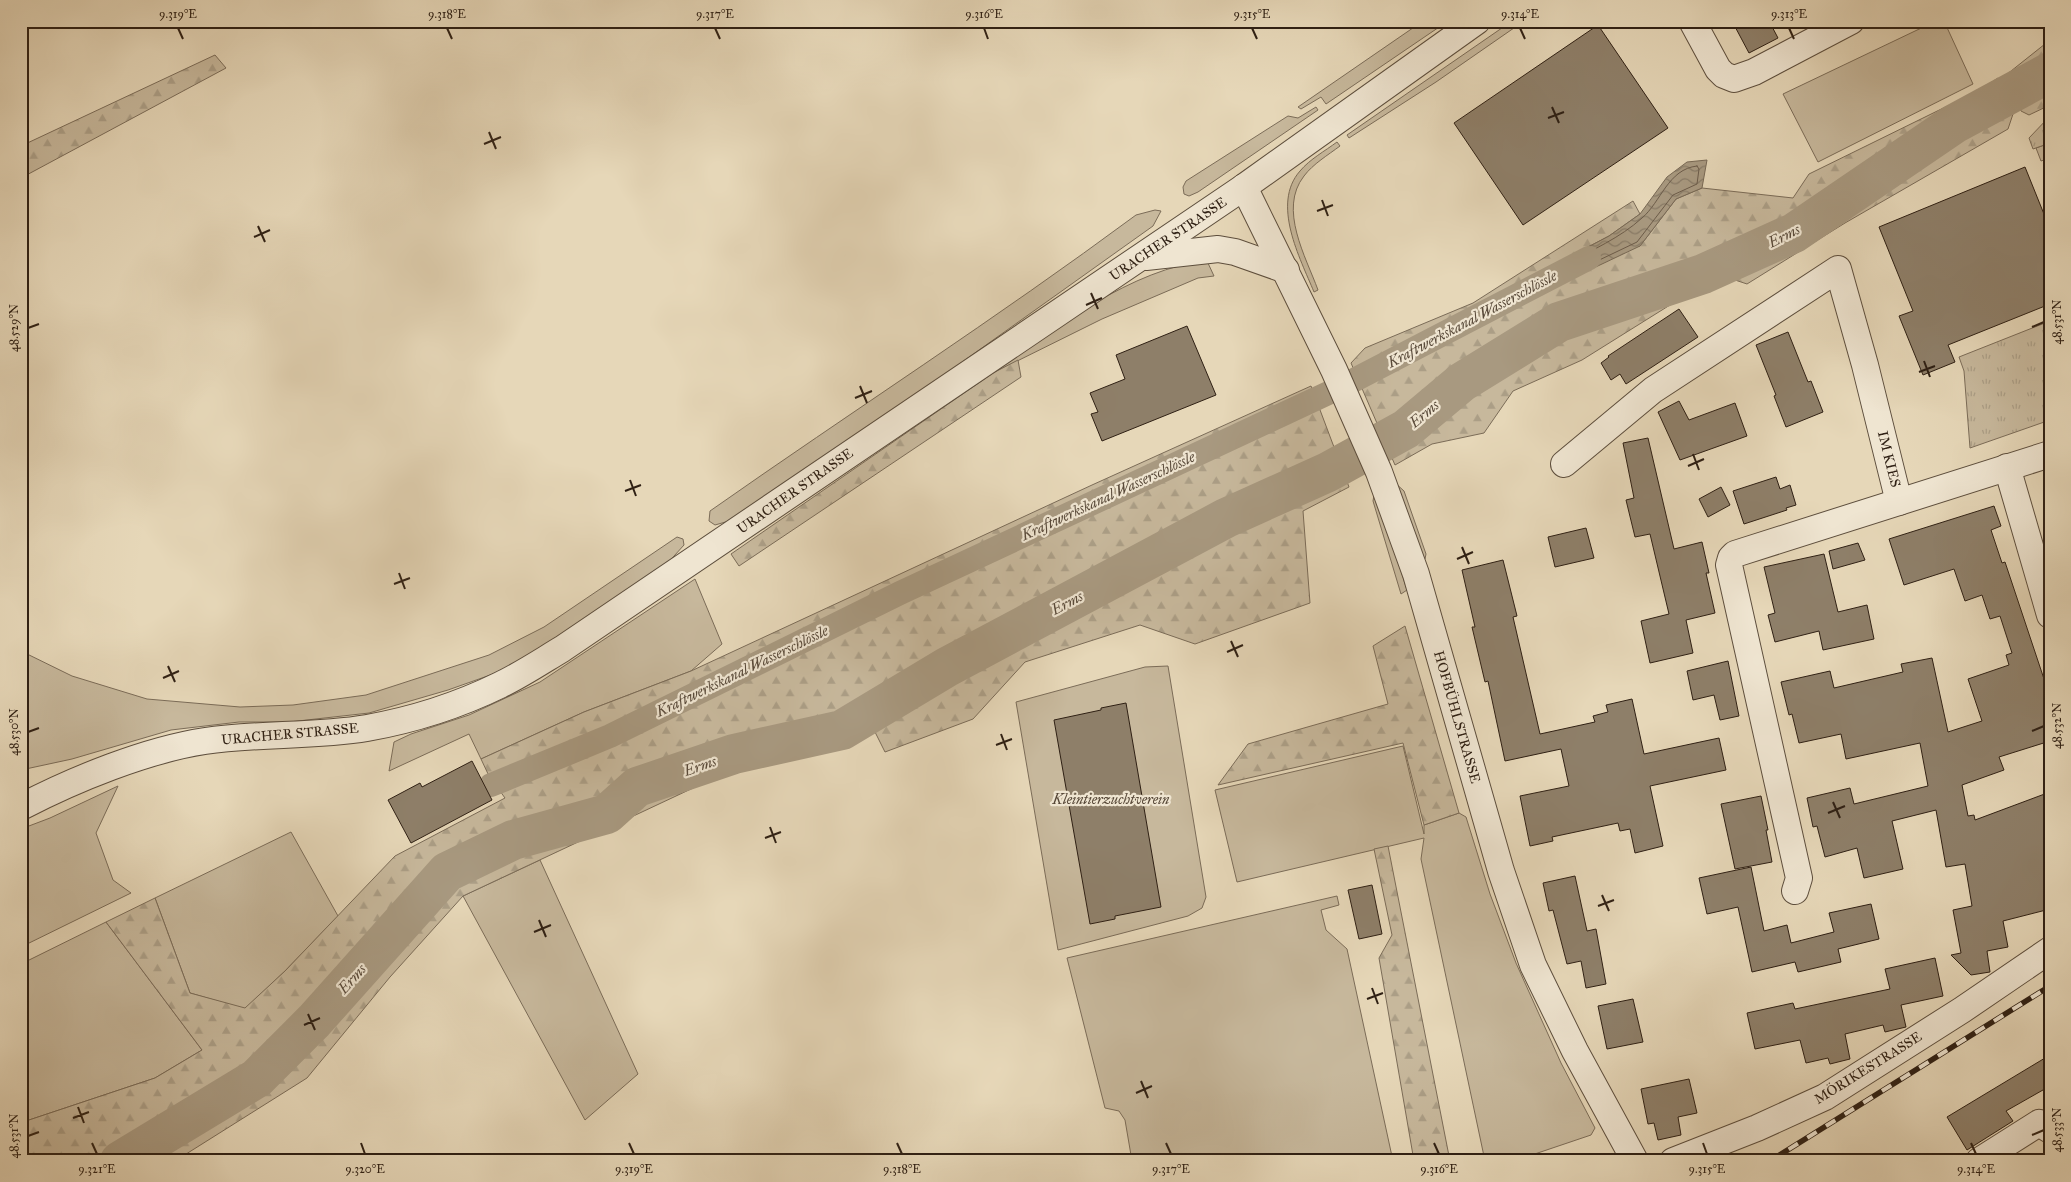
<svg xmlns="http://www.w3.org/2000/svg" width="2071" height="1182" viewBox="0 0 2071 1182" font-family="'IM FELL Great Primer',serif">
<defs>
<pattern id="forest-firs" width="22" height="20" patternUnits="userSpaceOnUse" patternTransform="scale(1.25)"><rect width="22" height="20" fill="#c7b89c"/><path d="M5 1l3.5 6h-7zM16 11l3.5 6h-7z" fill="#ab9e86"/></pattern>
<pattern id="park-tufts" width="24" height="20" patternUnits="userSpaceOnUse" patternTransform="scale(1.25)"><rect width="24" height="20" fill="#c7b89c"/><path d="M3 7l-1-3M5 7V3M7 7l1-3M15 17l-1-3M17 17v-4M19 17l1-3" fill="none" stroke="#ab9e86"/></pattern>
<pattern id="water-waves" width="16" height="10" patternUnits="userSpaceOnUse" patternTransform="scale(1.25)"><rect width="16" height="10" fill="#a89980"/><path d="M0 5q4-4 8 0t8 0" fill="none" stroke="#897c68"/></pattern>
</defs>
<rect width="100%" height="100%" fill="#e6d7b8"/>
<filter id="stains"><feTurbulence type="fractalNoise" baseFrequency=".004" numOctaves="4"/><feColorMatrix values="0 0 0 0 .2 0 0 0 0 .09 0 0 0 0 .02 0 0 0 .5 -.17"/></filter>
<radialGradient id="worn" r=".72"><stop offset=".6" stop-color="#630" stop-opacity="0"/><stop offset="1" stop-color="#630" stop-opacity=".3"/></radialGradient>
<!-- green -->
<g fill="#c7b89c" stroke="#7b6c58">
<polygon points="1423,21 1448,21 1326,104 1321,97 1301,109 1298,107"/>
<polygon points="1512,21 1524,21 1436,82 1349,138 1347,135"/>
<polygon points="1936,21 1944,21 1973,84 1818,162 1783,94"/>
<polygon points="1316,107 1318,110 1198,192 1189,196 1184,194 1183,187 1186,181 1288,116 1298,118"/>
<path d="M 1337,142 L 1340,146 C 1328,155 1313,164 1304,176 C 1278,209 1306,257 1318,290 L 1314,292 C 1300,258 1271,204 1300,171 C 1310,159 1325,151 1337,142 Z"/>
<polygon points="2050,143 2050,158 2041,161 2036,148"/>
<path d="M 1155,210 L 1161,211 L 1153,226 L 937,380 L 729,521 L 715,525 L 709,521 L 710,511 C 851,412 997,318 1136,215 Z"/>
<path d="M 1207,261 L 1214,276 L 1198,278 L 1102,319 L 993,373 C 1050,330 1135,267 1207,261 Z"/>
<polygon points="1394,482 1404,491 1426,554 1425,559 1423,559"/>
<polygon points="1375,489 1407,590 1401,594 1373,501"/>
<polygon points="677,537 683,539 684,545 665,566 553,644 496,673 448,690 369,713 289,722 239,722 171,730 72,759 21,770 21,651 72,676 147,699 240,707 293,705 366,695 489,655 544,627"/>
<polygon points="695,579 722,644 691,671 584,712 481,759 469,734 389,771 394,742 411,734 469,715 540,682"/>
<polygon points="1168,666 1206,897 1202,908 1188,916 1058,950 1016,702 1145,667"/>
<polygon points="1403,746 1424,834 1424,825 1459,813 1466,817 1490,894 1516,963 1561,1063 1595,1128 1591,1135 1514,1161 1485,1161 1421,859 1424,838 1237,882 1215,790"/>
<polygon points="118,786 96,833 113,880 131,893 21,947 21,829 50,818"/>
<polygon points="291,832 338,916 285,971 245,1009 190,993 155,898"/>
<polygon points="540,860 638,1074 585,1120 463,896"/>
<polygon points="1337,896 1339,905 1321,910 1326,930 1347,949 1393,1161 1132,1161 1125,1120 1119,1111 1105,1108 1067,958"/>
<polygon points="106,922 202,1050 155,1078 29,1120 21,1118 21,964"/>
</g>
<!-- forest -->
<g fill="url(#forest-firs)" stroke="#7b6c58">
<polygon points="2050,40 2050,105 2029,115 2021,111 2006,75"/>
<polygon points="215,55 226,68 21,178 21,146"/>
<polygon points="1998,78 2013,114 2008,129 1845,223 1747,284 1732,279 1702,285 1582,360 1513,391 1484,433 1432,444 1395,465 1351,363 1365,348 1473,303 1633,201 1640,214 1609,236 1559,262 1640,246 1676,199 1702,188 1793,198 1809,174 1978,91"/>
<polygon points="1018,360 1021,377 739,566 731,554 993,373"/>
<polygon points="1311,386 1349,487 1303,511 1310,603 1195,644 1140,625 1025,662 973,719 885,752 871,724 757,758 463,896 390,977 307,1078 175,1161 25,1161 21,1154 21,1118 29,1120 155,1078 202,1050 106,922 155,898 190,993 245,1008 285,971 395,856 505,798 489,776 481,759 584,712 691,671 1092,485"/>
<polygon points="1405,626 1459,813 1424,825 1403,743 1218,785 1248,744 1388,704 1373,646"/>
<polygon points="1388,846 1450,1161 1414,1161 1379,958 1392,935 1374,849"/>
</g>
<!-- park -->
<g fill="url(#park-tufts)" stroke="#7b6c58">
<polygon points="2050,116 2050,143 2033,149 2029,138"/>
<polygon points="2050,321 2050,420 1970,448 1964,371 1959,357"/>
</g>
<!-- water -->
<polygon fill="url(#water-waves)" stroke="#786955" points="1707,160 1702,188 1676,199 1640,246 1564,282 1558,263 1609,236 1640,214 1667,177 1687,162"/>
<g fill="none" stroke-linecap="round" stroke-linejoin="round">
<!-- shore -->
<path stroke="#6c5c4a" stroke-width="1" d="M 1697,166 L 1699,169 L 1697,184 L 1673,195 L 1637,242 L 1570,274 L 1567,273 L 1566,264 C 1592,250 1620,238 1642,218 C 1661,202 1668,169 1697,166 Z"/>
<!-- canal -->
<polyline stroke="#a89980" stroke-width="24" points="491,785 610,736 900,593 1337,389 1589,258"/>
<!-- river -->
<polyline stroke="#a89980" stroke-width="40" points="120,1161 257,1078 314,1021 447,872 513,840 607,814 637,787 734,754 842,730 947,667 1226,518 1328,472 1406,429 1462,382 1559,322 1703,274 1794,233 1954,124 2050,72"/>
</g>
<!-- building -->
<g fill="#8e7f69" stroke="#2f2014">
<polygon points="1732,21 1769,21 1778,38 1749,53"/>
<polygon points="1598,25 1668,128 1523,225 1454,123"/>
<polygon points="2025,167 2050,229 2050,304 1948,345 1955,362 1923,375 1899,316 1913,311 1879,227"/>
<polygon points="1679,309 1698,337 1626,384 1620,374 1611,380 1601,363 1609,357 1608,356"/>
<polygon points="1187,326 1216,395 1102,441 1091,414 1098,412 1090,393 1125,379 1116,355"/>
<polygon points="1788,332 1808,382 1811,381 1823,412 1786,427 1774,396 1776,395 1756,345"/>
<polygon points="1679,401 1689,420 1735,403 1747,436 1680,460 1658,412"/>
<polygon points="1648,438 1674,549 1702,542 1709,573 1706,573 1715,613 1686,620 1693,653 1650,663 1641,621 1669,614 1650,534 1635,537 1626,500 1634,498 1623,443"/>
<polygon points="1776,477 1780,489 1790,485 1796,505 1786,508 1787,510 1744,524 1733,491"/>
<polygon points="1721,487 1730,505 1708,517 1699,499"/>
<polygon points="1994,506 2001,526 1991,530 2002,563 2005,562 2050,697 2050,741 1999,757 2004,770 1962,785 1968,816 1974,815 1975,820 2050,792 2050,909 2003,921 2008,947 1987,951 1990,972 1971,975 1951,955 1961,953 1953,910 1972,906 1965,864 1946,867 1936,810 1892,821 1903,869 1864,878 1857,848 1825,857 1817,826 1813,827 1807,798 1850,788 1854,804 1928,786 1920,743 1846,759 1841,734 1799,743 1792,714 1789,715 1781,682 1830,671 1834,688 1903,672 1901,664 1932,658 1948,732 1982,721 1968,679 2009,665 2006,655 2012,653 2000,616 1990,619 1982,595 1965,601 1954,569 1904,585 1889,539"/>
<polygon points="1586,528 1594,558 1555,567 1548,537"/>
<polygon points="1858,543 1865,560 1833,569 1829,551"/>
<polygon points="1824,554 1838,612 1867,605 1874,639 1823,650 1819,631 1775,642 1768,615 1775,613 1764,567"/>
<polygon points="1503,560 1517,616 1513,617 1540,734 1595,722 1593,716 1608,712 1606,705 1632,699 1644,754 1719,738 1726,770 1650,786 1663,846 1635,853 1630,829 1620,831 1618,823 1552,837 1553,841 1530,846 1520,796 1569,786 1561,749 1505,761 1488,681 1485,682 1472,627 1475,627 1462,570"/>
<polygon points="1728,661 1739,716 1720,720 1714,695 1693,700 1687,671"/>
<polygon points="1126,703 1161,907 1115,916 1115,919 1090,924 1054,720 1101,710 1101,708"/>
<polygon points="472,761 492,800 411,843 388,800 420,783 422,787"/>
<polygon points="1761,796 1768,830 1766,830 1772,862 1735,869 1721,804"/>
<polygon points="1751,867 1764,931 1787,925 1791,943 1834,932 1829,913 1871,904 1879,939 1838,949 1841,962 1798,972 1795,962 1752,972 1738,907 1707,914 1699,878"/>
<polygon points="1575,876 1587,931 1596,929 1606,984 1586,988 1581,961 1567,964 1553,910 1549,911 1543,883"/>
<polygon points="1372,885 1382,934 1359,939 1348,890"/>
<polygon points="1935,958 1943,996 1901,1005 1906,1027 1885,1032 1883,1025 1845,1034 1850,1059 1830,1064 1828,1058 1806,1063 1800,1040 1755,1049 1747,1013 1793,1003 1795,1009 1890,989 1885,969"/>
<polygon points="1633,999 1643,1042 1607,1049 1598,1006"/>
<polygon points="2050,1055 2050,1086 2006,1111 2013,1121 1967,1150 1947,1117"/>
<polygon points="1689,1079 1697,1113 1678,1117 1681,1135 1658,1140 1654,1123 1648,1124 1641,1089"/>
</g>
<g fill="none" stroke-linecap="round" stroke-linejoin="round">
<defs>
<g id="minor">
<polyline points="1692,21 1718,69 1724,75 1734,79 1754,72 1851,21"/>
<polyline points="1244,187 1334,370 1379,472 1416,574 1501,871 1533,965 1575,1051 1635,1161"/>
<polyline points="1146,257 1218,249 1235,252 1286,270"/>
<polyline points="1564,464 1653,390 1838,269 1865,365 1899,502"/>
<polyline points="2007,467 2050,615"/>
<path d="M 21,807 C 75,779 146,750 205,741 C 259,733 314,737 367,728 C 412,720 459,705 500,685 C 521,675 542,661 562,649 L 1244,187 L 1477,21"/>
<polyline points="1795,891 1799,878 1729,565 1731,558 1735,554 2050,454"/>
<polyline points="1673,1161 1757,1128 1825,1097 1962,1010 2050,950"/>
<polyline points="1979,1161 2039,1123 2050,1130"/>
</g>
</defs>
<!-- minor casing -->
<use href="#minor" stroke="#5d4e3d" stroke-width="28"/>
<!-- minor -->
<use href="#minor" stroke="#efe5d1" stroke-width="26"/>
<defs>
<polyline id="rail" points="1770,1161 2050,986"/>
</defs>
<!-- rail casing -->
<use href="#rail" stroke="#2f2014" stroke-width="5.5"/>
<!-- rail -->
<use href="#rail" stroke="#efe5d1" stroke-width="4" stroke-dasharray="11" stroke-linecap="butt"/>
</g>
<!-- ticks -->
<path fill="none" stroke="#2f2014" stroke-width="2" d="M 178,28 L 183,39M 447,28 L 452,39M 715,28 L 720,39M 984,28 L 988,39M 1252,28 L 1257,39M 1520,28 L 1525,39M 1789,28 L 1794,39M 1552,107 L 1559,123M 1548,118 L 1564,112M 489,132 L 496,149M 484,144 L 501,137M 1322,200 L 1328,216M 1317,211 L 1333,205M 258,226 L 265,242M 254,237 L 270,230M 1091,293 L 1098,309M 1086,305 L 1102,298M 2032,327 L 2044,322M 28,328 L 39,324M 1924,361 L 1930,377M 1919,372 L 1935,366M 860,386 L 867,403M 855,398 L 872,391M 1693,454 L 1699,470M 1688,466 L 1704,459M 630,480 L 636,496M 625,491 L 641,485M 1462,547 L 1469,564M 1457,559 L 1473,552M 399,573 L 405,589M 394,584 L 410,578M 1231,641 L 1238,657M 1227,652 L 1243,645M 168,666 L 175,682M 163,678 L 179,671M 2032,731 L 2044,726M 28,732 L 39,728M 1001,734 L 1007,750M 996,745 L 1012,739M 1833,802 L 1840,818M 1828,813 L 1845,806M 770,827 L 776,843M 765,838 L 781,832M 1602,895 L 1609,911M 1598,906 L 1614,900M 539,920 L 546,937M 534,932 L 551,925M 1372,988 L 1378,1004M 1367,999 L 1383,993M 308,1014 L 315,1030M 304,1025 L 320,1018M 1141,1081 L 1148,1098M 1136,1093 L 1152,1086M 78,1107 L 84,1123M 73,1118 L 89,1112M 2032,1135 L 2044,1130M 28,1136 L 39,1132M 92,1143 L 97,1154M 361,1143 L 365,1154M 629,1143 L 634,1154M 897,1143 L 902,1154M 1166,1143 L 1171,1154M 1434,1143 L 1439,1154M 1703,1143 L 1707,1154M 1971,1143 L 1976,1154"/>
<g text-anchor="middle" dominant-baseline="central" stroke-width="4.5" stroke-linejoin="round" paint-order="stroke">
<!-- street labels -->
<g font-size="14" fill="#2f2014" stroke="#efe5d1">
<text transform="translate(1168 239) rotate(-34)">URACHER STRASSE</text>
<text transform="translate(1889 459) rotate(76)">IM KIES</text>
<text transform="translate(795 491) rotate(-35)">URACHER STRASSE</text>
<text transform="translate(1457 717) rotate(74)">HOFBÜHLSTRASSE</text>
<text transform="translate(290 734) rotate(-5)">URACHER STRASSE</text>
<text transform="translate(1868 1068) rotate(-32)">MÖRIKESTRASSE</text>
</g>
<!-- park labels -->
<g font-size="14" font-style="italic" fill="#554636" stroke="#efe5d1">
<text x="1111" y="799">Kleintierzuchtverein</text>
</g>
<!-- water labels -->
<g font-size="15" font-style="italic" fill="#594a3a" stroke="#efe5d1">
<text transform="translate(1784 236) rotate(-27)">Erms</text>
<text transform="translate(1472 319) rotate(-28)">Kraftwerkskanal Wasserschlössle</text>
<text transform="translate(1424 414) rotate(-40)">Erms</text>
<text transform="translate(1108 496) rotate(-25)">Kraftwerkskanal Wasserschlössle</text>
<text transform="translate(1067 603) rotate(-28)">Erms</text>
<text transform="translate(742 671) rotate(-26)">Kraftwerkskanal Wasserschlössle</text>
<text transform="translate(700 766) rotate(-19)">Erms</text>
<text transform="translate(352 979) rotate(-48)">Erms</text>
</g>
</g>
<!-- margin -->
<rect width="2071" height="1182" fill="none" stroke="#e6d7b8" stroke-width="55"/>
<rect x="28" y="28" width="2016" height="1126" fill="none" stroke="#2f2014" stroke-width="2"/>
<g font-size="12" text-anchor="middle" fill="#2f2014">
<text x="178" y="18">9.319°E</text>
<text x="447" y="18">9.318°E</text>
<text x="715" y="18">9.317°E</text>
<text x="984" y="18">9.316°E</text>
<text x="1252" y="18">9.315°E</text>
<text x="1520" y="18">9.314°E</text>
<text x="1789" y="18">9.313°E</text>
<text transform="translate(2057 322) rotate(-90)" y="4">48.531°N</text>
<text transform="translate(14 328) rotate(-90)" y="4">48.529°N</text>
<text transform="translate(2057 726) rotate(-90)" y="4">48.532°N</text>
<text transform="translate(14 732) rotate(-90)" y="4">48.530°N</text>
<text transform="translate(2057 1130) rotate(-90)" y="4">48.533°N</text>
<text transform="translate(14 1136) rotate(-90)" y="4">48.531°N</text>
<text x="97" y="1173">9.321°E</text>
<text x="365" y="1173">9.320°E</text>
<text x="634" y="1173">9.319°E</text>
<text x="902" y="1173">9.318°E</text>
<text x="1171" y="1173">9.317°E</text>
<text x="1439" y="1173">9.316°E</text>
<text x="1707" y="1173">9.315°E</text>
<text x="1976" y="1173">9.314°E</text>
</g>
<rect width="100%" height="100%" filter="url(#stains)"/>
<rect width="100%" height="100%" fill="url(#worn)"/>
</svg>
